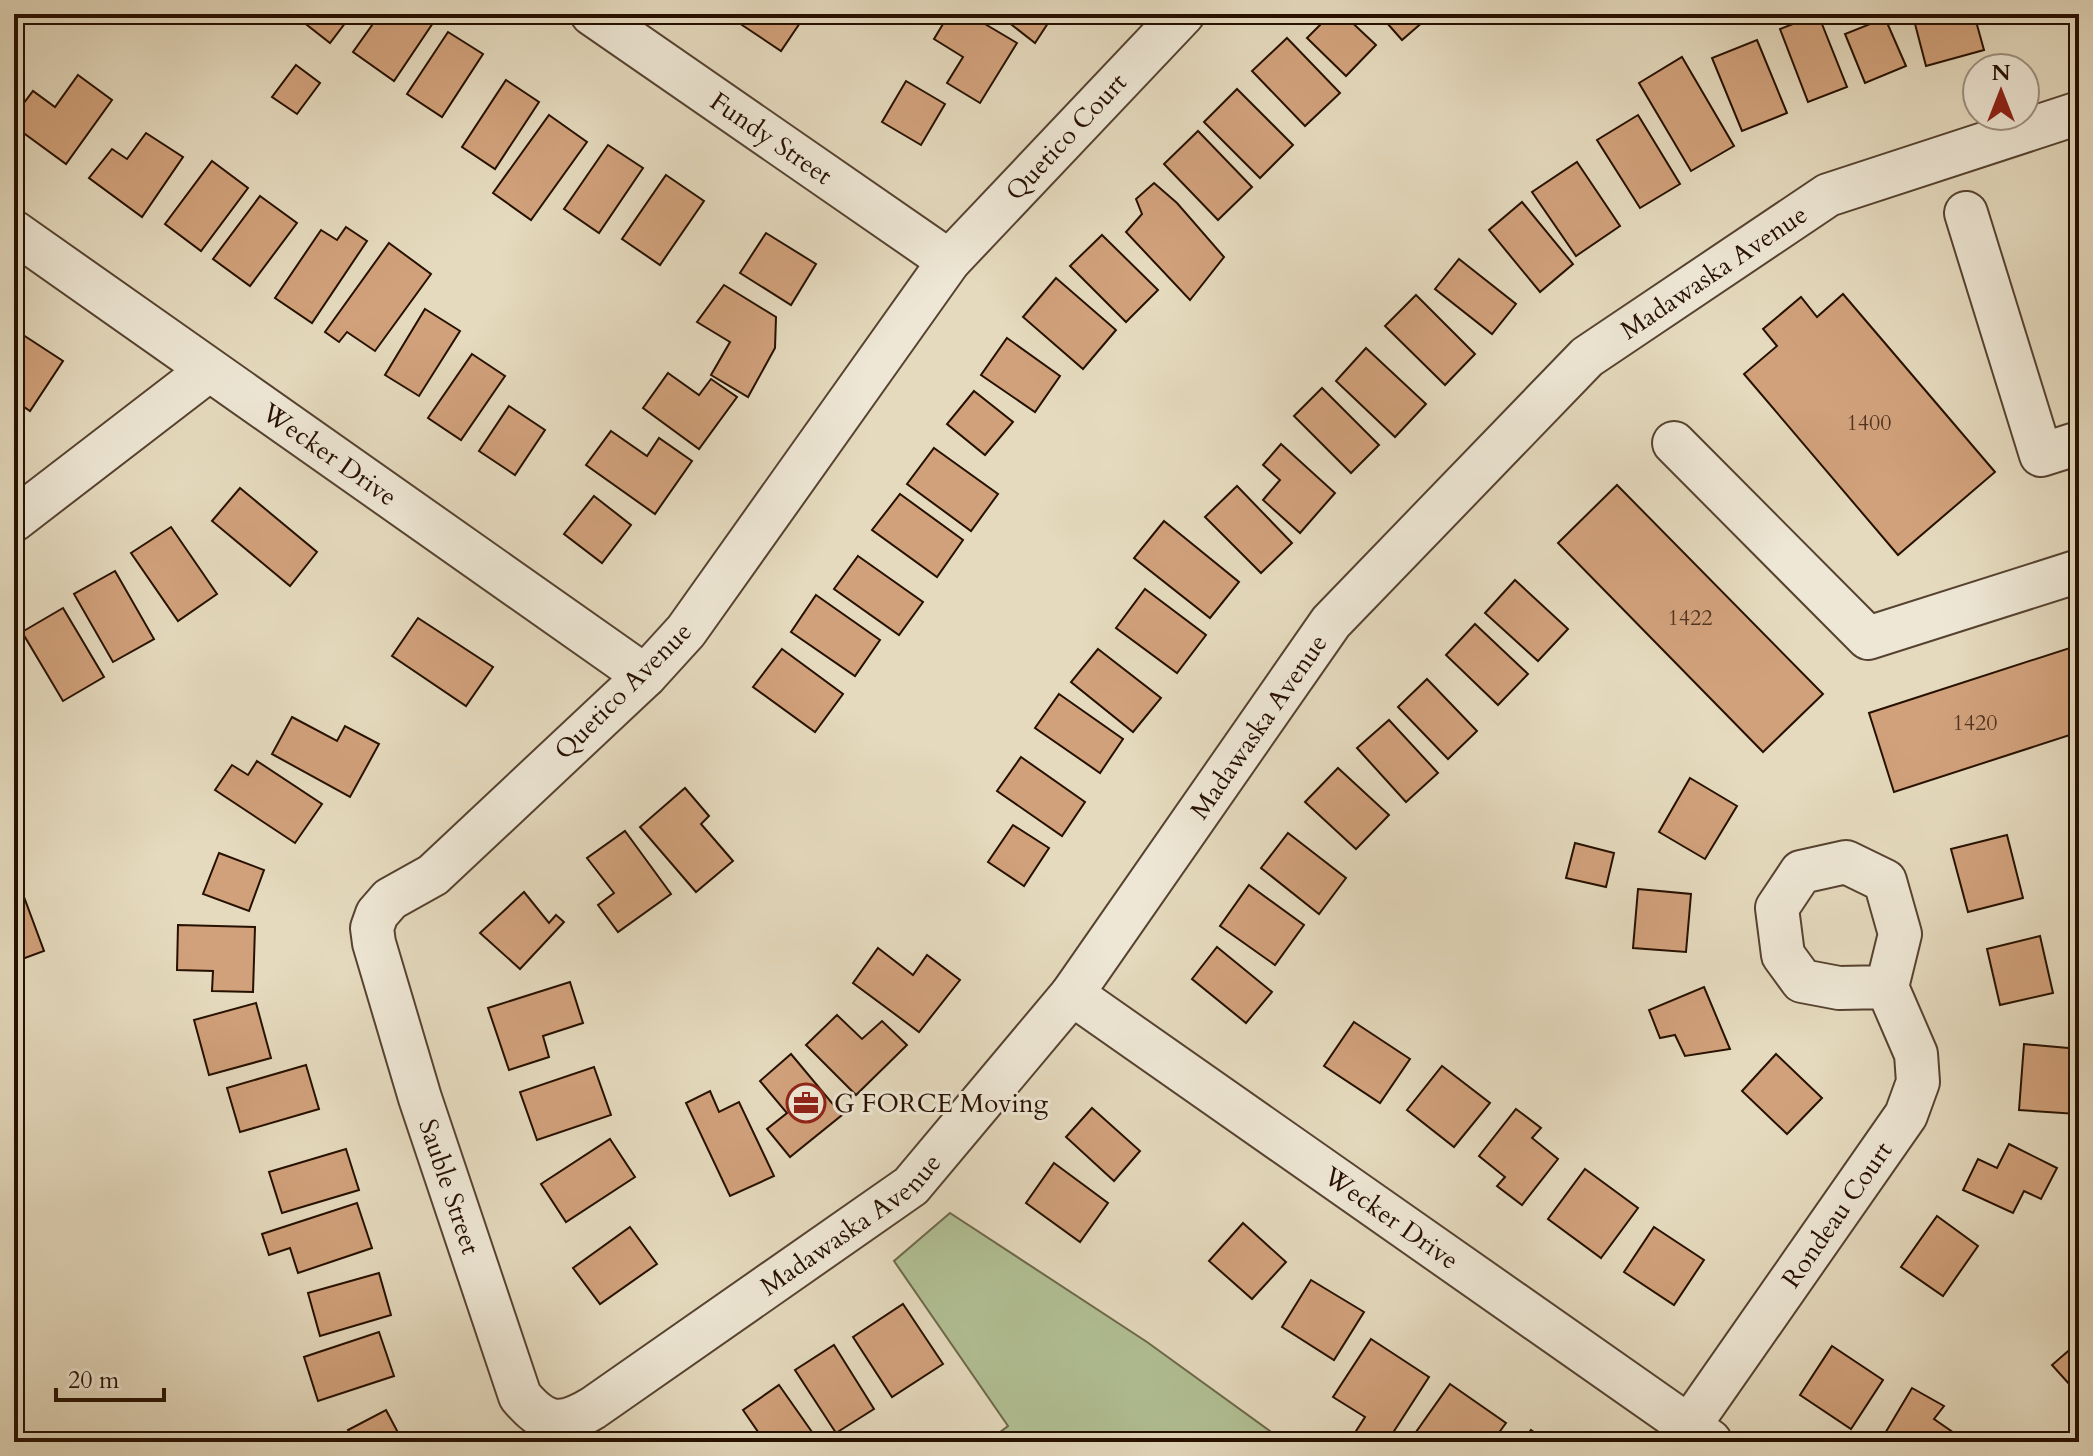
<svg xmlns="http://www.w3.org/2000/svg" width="2093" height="1456" viewBox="0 0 2093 1456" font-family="Cardo,serif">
<rect width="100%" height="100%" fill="#e5dabe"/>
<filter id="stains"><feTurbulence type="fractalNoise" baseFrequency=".0025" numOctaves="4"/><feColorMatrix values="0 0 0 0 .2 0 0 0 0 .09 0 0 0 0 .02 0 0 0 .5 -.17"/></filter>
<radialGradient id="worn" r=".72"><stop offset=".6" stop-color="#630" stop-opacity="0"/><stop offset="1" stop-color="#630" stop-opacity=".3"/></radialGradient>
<!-- green -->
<polygon fill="#b1c094" stroke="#6c684a" stroke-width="2" points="950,1213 1147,1342 1285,1442 987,1442 1008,1426 894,1261"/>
<!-- building -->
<g fill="#d1a17b" stroke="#261000" stroke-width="2">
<polygon points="293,14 352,14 330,43"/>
<polygon points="380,14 433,14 437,17 394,81 353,52"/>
<polygon points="736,14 806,14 781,51 733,19"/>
<polygon points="949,14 968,14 1017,43 980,103 947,83 963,57 934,39"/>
<polygon points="998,14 1054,14 1035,43"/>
<polygon points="1331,14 1343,14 1376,45 1346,76 1307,38"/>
<polygon points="1379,14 1432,14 1402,40"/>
<polygon points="1818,14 1847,87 1808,102 1780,29"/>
<polygon points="1929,14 1974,14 1984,50 1926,66 1915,24 1931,19"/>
<polygon points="1885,18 1906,66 1865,83 1845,34"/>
<polygon points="448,32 483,54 442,117 407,94"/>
<polygon points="1287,38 1340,93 1305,126 1252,71"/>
<polygon points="1757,40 1787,113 1742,131 1712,58"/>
<polygon points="1682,57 1734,146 1691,171 1639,83"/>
<polygon points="296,65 320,83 297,114 272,97"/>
<polygon points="78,75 112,100 66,164 14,126 14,116 33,91 55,107"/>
<polygon points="506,80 539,102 495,169 462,147"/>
<polygon points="906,81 945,104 921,145 882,122"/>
<polygon points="1237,89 1293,145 1260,178 1204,122"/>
<polygon points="549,115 587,142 531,220 493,193"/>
<polygon points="1638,115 1680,184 1640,208 1597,140"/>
<polygon points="1198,131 1252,187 1218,220 1164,164"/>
<polygon points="146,133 183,157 142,217 89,178 112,149 127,159"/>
<polygon points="608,145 643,168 599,233 564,209"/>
<polygon points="212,161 248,188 201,251 165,224"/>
<polygon points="1577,162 1620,226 1576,256 1532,192"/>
<polygon points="666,175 704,201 660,265 622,239"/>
<polygon points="1154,183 1177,203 1224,257 1190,300 1126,232 1142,214 1136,199"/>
<polygon points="260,196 297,223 250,286 213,259"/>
<polygon points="1522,202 1573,264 1540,292 1489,230"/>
<polygon points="346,227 367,241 312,323 275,298 321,230 337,240"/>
<polygon points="766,233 816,264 791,305 740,273"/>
<polygon points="1102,235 1158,290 1126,322 1070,266"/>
<polygon points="389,243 431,274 375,351 347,332 339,342 325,332"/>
<polygon points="1459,259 1516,304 1492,334 1435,289"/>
<polygon points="1056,278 1116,330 1083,369 1023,317"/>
<polygon points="724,285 776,317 775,348 748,397 711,375 730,342 697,322"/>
<polygon points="1843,294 1995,472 1898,555 1744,374 1777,346 1763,329 1801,297 1817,317"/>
<polygon points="1416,295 1475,354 1445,385 1385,326"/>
<polygon points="425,309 460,331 419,396 385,375"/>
<polygon points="14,329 63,361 30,411 14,400"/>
<polygon points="1007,338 1060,376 1035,412 981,375"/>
<polygon points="1366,348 1426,404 1395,437 1336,381"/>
<polygon points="472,354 505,376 461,440 428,418"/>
<polygon points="668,373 699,395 711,379 737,397 699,449 643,408"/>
<polygon points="1322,388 1379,445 1351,473 1294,416"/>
<polygon points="974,391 1013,422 985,455 947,424"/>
<polygon points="509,406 545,430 515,475 479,451"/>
<polygon points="611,431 647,456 659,438 692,461 655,514 586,465"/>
<polygon points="1281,444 1335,493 1300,533 1263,500 1280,480 1263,465"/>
<polygon points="934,448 998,494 971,531 907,484"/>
<polygon points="1617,485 1823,694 1763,752 1558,543"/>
<polygon points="1237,486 1292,543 1261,573 1205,517"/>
<polygon points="240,488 317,552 290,586 212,521"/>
<polygon points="900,494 963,540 937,577 872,530"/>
<polygon points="594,496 631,525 602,563 564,534"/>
<polygon points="1164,521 1239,582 1210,618 1134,558"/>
<polygon points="171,527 217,594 178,621 131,553"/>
<polygon points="858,556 923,602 899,635 834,589"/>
<polygon points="115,571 154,639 113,662 74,594"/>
<polygon points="1515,580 1568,629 1538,661 1485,613"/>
<polygon points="1145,589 1206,635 1177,673 1116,628"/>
<polygon points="816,595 880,640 855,676 791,632"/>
<polygon points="63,608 104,677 63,701 22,632"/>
<polygon points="418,618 493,667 466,706 392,656"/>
<polygon points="1475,624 1528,674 1498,705 1446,655"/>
<polygon points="2079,645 2079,732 1894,792 1869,713"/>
<polygon points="782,649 843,694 815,732 753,687"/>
<polygon points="1098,649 1161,698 1133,732 1071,682"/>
<polygon points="1427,679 1477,731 1448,759 1398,707"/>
<polygon points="1059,694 1123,739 1100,773 1035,728"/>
<polygon points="292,717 337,741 345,726 379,744 350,797 272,754"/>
<polygon points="1389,720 1438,773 1406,802 1357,748"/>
<polygon points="1021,757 1085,802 1062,836 997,791"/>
<polygon points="257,761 322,804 295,843 215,790 232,765 248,775"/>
<polygon points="1338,768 1389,815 1356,849 1305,802"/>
<polygon points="1690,778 1737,806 1705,859 1659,832"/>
<polygon points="685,788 709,816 701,824 733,861 696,892 640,827"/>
<polygon points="1013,825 1049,848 1024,886 988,862"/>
<polygon points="625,831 671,894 618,932 598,905 614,893 587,858"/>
<polygon points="1288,833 1346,878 1319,914 1261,868"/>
<polygon points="2007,835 2023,898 1968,912 1951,849"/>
<polygon points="1575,843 1614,853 1606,887 1566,878"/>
<polygon points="219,853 264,870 249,911 203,894"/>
<polygon points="14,870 44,951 14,962"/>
<polygon points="1249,885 1304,925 1275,965 1220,926"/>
<polygon points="1638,889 1691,894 1686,952 1633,948"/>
<polygon points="524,892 549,923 556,915 564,922 520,969 480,933"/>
<polygon points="178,925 255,927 253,992 212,991 213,971 177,970"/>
<polygon points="2040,936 2053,993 2000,1005 1987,949"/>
<polygon points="1217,947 1272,992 1246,1023 1192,979"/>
<polygon points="878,948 913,975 927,955 960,980 919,1032 853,983"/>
<polygon points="570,982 583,1023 543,1036 549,1057 509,1070 488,1008"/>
<polygon points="1704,987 1730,1049 1685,1056 1675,1035 1660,1038 1649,1010"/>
<polygon points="256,1003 271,1058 209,1075 194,1020"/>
<polygon points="837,1015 862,1039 882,1021 907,1045 856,1095 806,1045"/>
<polygon points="1354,1022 1410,1059 1380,1103 1324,1066"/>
<polygon points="2024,1044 2079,1049 2077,1114 2019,1110"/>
<polygon points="791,1054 842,1115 790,1157 767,1129 787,1113 760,1081"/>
<polygon points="1776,1054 1822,1098 1787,1134 1742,1091"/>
<polygon points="306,1065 319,1109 240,1132 227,1088"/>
<polygon points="1442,1066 1490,1103 1454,1147 1407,1110"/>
<polygon points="594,1067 611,1115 537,1140 520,1092"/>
<polygon points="710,1091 719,1112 739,1102 774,1176 730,1196 686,1103"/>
<polygon points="1092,1108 1140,1151 1114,1181 1066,1137"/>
<polygon points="1516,1109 1541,1128 1532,1138 1558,1159 1522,1205 1497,1186 1505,1177 1479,1156"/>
<polygon points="610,1139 635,1177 566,1222 541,1184"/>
<polygon points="2009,1144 2057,1168 2041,1199 2024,1191 2013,1213 1963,1190 1978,1159 1997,1168"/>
<polygon points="346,1149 359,1190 282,1213 269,1172"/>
<polygon points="1054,1163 1108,1203 1080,1242 1026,1203"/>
<polygon points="1585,1169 1638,1208 1601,1258 1548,1219"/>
<polygon points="357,1203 372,1248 298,1273 290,1248 269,1255 262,1234"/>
<polygon points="1937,1216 1978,1246 1943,1296 1901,1267"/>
<polygon points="1243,1223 1286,1262 1252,1299 1209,1261"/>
<polygon points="630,1227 657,1264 600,1304 573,1268"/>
<polygon points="1654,1227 1704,1260 1674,1305 1624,1272"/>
<polygon points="379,1273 391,1315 320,1336 308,1293"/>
<polygon points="1311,1280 1364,1312 1334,1360 1282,1327"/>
<polygon points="903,1304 943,1364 892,1397 853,1337"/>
<polygon points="379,1332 394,1376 318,1401 304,1357"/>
<polygon points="1371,1339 1429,1377 1387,1442 1349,1442 1365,1417 1333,1397"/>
<polygon points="834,1345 874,1409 836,1433 795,1370"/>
<polygon points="1832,1346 1883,1380 1851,1429 1800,1395"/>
<polygon points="2074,1346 2079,1352 2079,1395 2052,1365"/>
<polygon points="1450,1384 1506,1423 1492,1442 1431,1442 1416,1432"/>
<polygon points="779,1385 819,1442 765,1442 743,1410"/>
<polygon points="1912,1388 1944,1406 1934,1419 1957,1435 1953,1442 1881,1440"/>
<polygon points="386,1410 403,1442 355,1442 348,1430"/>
<polygon points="1531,1430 1548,1442 1522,1442"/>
</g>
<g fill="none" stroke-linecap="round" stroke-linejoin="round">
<defs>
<g id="minor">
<path id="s1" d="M 592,14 L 949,261"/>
<path id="s2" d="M 1183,14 L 949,261 L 686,631 L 645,676 L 433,875 L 390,899 L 377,914 L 372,928 L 374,943 L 420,1098 L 520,1396 C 544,1425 560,1428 593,1408 L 911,1186 L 1072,994 L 1331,622 L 1587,357 L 1828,195 L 2079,113"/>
<polyline points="1966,213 2041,455 2079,443"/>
<path id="s3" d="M 14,232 L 645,676"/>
<polyline points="1674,443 1868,638 2079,571"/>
<polyline points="14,520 209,370"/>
<path id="s4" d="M 1072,994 L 1710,1441"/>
<path id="s5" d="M 1689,1426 L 1906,1115 L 1918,1082 L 1916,1054 L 1887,987 L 1900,934 L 1885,881 L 1846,862 L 1801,872 L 1777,908 L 1783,955 L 1802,981 L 1839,988 L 1887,987"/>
</g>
</defs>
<!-- minor casing -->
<use href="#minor" stroke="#564230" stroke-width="46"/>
<!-- minor -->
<use href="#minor" stroke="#eee7d5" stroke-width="42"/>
</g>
<!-- icons -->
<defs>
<symbol id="office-ring" viewBox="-11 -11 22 22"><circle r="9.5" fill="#eee7d5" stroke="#8f2418" stroke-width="1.5"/><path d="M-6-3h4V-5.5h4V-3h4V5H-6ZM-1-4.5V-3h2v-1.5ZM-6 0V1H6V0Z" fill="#8f2418"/></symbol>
</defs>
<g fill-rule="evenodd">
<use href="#office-ring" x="784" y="1081" width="44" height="44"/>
</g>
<g text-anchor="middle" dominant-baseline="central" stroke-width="6" stroke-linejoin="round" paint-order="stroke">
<!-- number labels -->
<g font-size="22" fill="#51341f">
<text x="1869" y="423">1400</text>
<text x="1690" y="618">1422</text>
<text x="1975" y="723">1420</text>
</g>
<!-- street labels -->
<g font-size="26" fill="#261000" stroke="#eee7d5">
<text stroke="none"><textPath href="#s1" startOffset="218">Fundy Street</textPath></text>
<text transform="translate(1066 137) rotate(-47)">Quetico Court</text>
<text stroke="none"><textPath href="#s2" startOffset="3418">Madawaska Avenue</textPath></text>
<text stroke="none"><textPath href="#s3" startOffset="386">Wecker Drive</textPath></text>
<text transform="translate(623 691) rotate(-45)">Quetico Avenue</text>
<text stroke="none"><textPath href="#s2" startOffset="2770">Madawaska Avenue</textPath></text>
<text stroke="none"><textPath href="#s2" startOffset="1500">Sauble Street</textPath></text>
<text stroke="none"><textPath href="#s5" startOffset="258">Rondeau Court</textPath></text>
<text stroke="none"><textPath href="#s4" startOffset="390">Wecker Drive</textPath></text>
<text stroke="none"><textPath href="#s2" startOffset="2122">Madawaska Avenue</textPath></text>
</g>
<!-- poi labels -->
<g font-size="26" fill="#261000" stroke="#eee7d5" text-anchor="start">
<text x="834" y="1103">G FORCE Moving</text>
</g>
</g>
<!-- margin -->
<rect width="2093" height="1456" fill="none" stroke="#e5dabe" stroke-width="48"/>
<rect x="16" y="16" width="2061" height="1424" fill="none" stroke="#261000" stroke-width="4"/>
<rect x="24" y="24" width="2045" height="1408" fill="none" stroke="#261000" stroke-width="2"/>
<!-- north arrow -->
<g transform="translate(2001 92)"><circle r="38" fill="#eee7d5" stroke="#9e9180" stroke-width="2"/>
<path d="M0-6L14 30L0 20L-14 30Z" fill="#8f2418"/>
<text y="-12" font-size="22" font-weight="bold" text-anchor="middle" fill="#261000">N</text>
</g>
<!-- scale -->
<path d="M56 1388v12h108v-12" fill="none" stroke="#261000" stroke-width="4"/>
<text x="68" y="1388" font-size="24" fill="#261000" stroke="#eee7d5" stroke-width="6" paint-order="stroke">20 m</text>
<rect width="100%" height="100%" filter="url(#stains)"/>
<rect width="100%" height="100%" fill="url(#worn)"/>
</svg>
